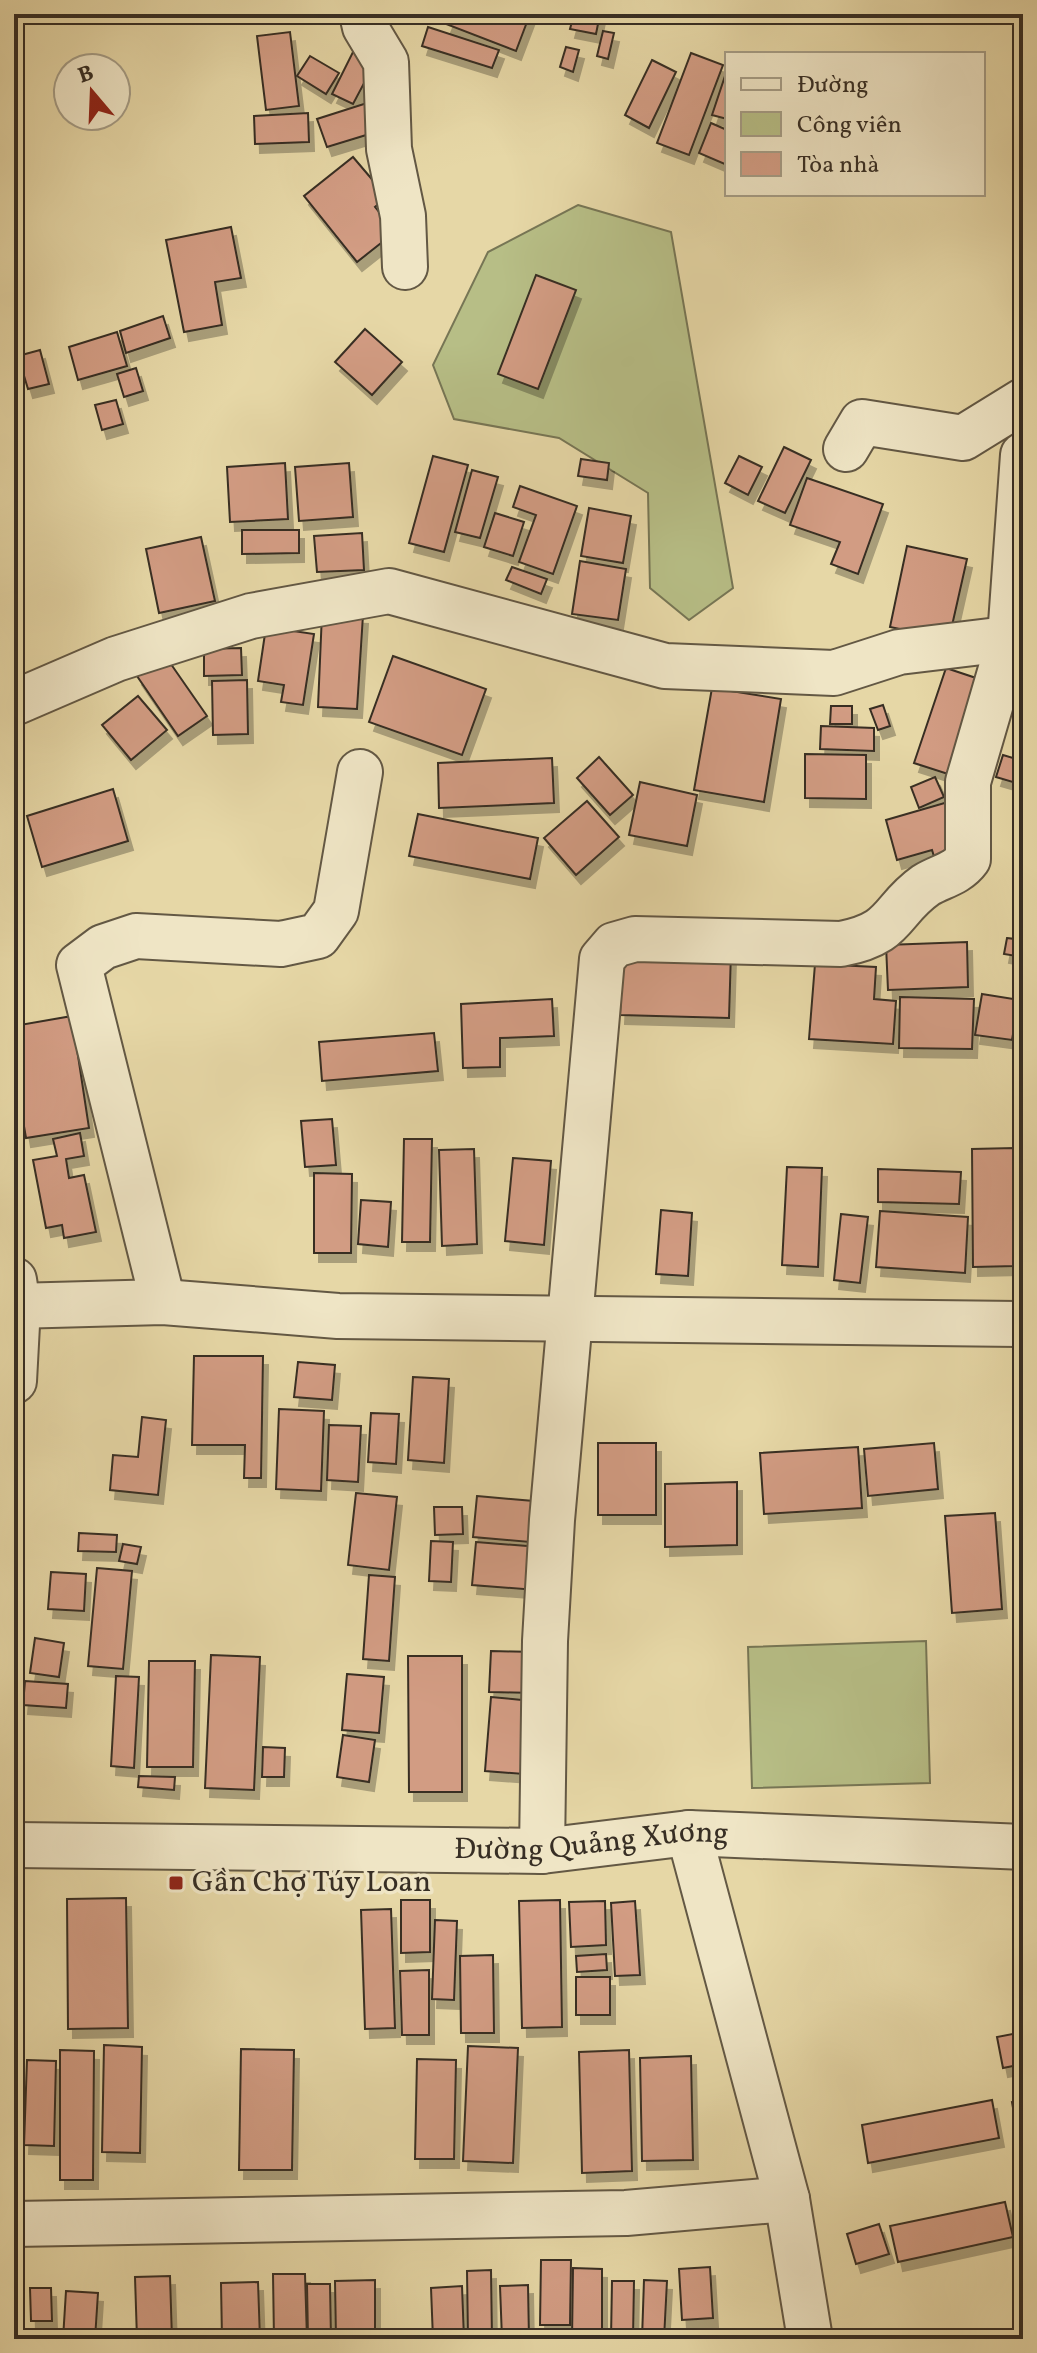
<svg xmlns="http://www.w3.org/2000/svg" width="1037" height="2353" viewBox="0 0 1037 2353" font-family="Vollkorn,serif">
<defs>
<filter id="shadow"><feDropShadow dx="5" dy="9" stdDeviation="0" flood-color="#0004"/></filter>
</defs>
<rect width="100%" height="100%" fill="#e6d7a6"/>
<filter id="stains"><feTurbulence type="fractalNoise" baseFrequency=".0025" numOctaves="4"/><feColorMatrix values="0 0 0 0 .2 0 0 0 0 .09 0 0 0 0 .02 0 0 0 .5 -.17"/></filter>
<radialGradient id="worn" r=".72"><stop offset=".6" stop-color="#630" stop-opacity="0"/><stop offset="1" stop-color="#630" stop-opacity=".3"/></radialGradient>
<!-- green -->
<g fill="#b7be86" stroke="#777655" stroke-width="2">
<polygon points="578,205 671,232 733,588 689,620 650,588 648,493 559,438 454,419 433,365 488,252"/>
<polygon points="926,1641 930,1783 752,1788 748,1647"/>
</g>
<!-- building -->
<g fill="#d29c83" stroke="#372e24" stroke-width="2" filter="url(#shadow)">
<polygon points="450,14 530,14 516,51 446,24"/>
<polygon points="574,14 600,14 596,34 570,29"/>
<polygon points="428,27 499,50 492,68 422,46"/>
<polygon points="603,31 614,33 608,59 597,56"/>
<polygon points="290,32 299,106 266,110 257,36"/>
<polygon points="357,44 379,55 353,104 332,94"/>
<polygon points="566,47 579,50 573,72 560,67"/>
<polygon points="691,53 723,65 689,155 657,143"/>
<polygon points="310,56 339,73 326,94 297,76"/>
<polygon points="652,60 676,72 649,128 625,115"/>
<polygon points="725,76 727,77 727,119 712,115"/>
<polygon points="367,103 376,132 327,147 317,119"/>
<polygon points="308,113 309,142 255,144 254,116"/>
<polygon points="711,123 727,130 727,165 699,153"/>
<polygon points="353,157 387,197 375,207 395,232 357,262 304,196"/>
<polygon points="231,227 241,278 215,282 222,325 184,332 166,240"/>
<polygon points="536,275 576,290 538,389 498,374"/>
<polygon points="163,316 170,338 126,353 120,331"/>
<polygon points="365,329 402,362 372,395 335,362"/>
<polygon points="117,332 127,366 78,380 69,347"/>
<polygon points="40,350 49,384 28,389 18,356"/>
<polygon points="136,368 143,391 124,397 117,374"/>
<polygon points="116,400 123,424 102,430 95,405"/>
<polygon points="784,447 811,460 785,513 758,501"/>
<polygon points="433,456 468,465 444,552 409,543"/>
<polygon points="739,456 762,467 748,495 725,483"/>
<polygon points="581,459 609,463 607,480 578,476"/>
<polygon points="285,463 288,519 230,522 227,467"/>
<polygon points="349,463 353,517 299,521 295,467"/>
<polygon points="472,470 498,477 480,538 455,532"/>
<polygon points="807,478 883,504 858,574 831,564 840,542 790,525"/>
<polygon points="520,486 577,506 553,574 519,562 536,515 513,507"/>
<polygon points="589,508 631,516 623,563 581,556"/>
<polygon points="495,513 524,522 513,556 484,547"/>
<polygon points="242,530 299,530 299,553 242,554"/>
<polygon points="362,533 364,570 317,572 314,536"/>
<polygon points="201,537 215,601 159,613 146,549"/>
<polygon points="907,546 967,559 949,639 890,627"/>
<polygon points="580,561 626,569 618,620 572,614"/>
<polygon points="512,567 547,579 541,594 506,580"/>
<polygon points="322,613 363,615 357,709 318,707"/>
<polygon points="266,627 314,634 303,705 281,702 284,685 258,681"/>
<polygon points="241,648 242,675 204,676 204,649"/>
<polygon points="393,656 486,689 462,755 369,722"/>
<polygon points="166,657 207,716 178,736 137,676"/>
<polygon points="946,668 979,679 948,774 914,763"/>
<polygon points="247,680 248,734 213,735 212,681"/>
<polygon points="712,688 781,699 764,802 694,790"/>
<polygon points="1023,695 1023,742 1016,741"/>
<polygon points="138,696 167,730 131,760 102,725"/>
<polygon points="883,705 890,726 878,730 870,709"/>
<polygon points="831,706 852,706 852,724 830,724"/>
<polygon points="821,726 874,728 874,751 820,749"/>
<polygon points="805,754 866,755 866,799 805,798"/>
<polygon points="1003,755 1023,761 1023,785 996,777"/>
<polygon points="599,757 633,795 610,815 577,778"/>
<polygon points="552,758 554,803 439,808 438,763"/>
<polygon points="935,777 944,797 919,808 911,787"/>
<polygon points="640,782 697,795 687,846 629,835"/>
<polygon points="113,789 128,841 42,867 27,816"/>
<polygon points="587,801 619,837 576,875 544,838"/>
<polygon points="948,802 964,857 937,866 932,850 897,860 886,820"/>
<polygon points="418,814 538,838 530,879 409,856"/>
<polygon points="1007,938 1023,940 1023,957 1004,954"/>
<polygon points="967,942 968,987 888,990 886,945"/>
<polygon points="623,949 731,952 729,1018 620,1015"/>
<polygon points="815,964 876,967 874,999 896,1001 893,1044 809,1039"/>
<polygon points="982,994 1019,1000 1012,1040 975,1035"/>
<polygon points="900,997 974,999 972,1049 899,1048"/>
<polygon points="552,999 554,1036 500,1038 500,1067 463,1068 461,1004"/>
<polygon points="72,1016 89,1128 26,1138 14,1068 14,1026"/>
<polygon points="434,1033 438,1071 322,1081 319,1042"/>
<polygon points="332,1119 336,1165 305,1167 301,1121"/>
<polygon points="80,1133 84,1156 66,1159 69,1178 84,1175 96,1232 64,1238 62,1225 46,1228 33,1160 57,1156 53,1139"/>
<polygon points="404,1139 432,1139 430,1242 402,1242"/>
<polygon points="1014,1148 1016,1266 973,1267 972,1149"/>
<polygon points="474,1149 477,1244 442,1246 439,1150"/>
<polygon points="513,1158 551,1161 544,1245 505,1241"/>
<polygon points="787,1167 822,1168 818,1267 782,1265"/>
<polygon points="878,1169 961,1172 959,1204 878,1202"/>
<polygon points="314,1173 352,1174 351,1253 314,1253"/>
<polygon points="361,1200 391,1202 388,1247 358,1244"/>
<polygon points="661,1210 692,1213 688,1276 656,1274"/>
<polygon points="880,1211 968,1217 965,1273 876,1267"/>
<polygon points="841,1214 868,1217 860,1283 834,1280"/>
<polygon points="194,1356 263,1356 261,1478 244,1478 245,1445 192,1445"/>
<polygon points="298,1362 335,1365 332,1400 294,1397"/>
<polygon points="413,1377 449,1379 444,1463 408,1460"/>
<polygon points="279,1409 324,1411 321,1491 276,1489"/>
<polygon points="371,1413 399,1414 396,1464 368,1462"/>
<polygon points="142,1417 166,1420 158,1495 110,1490 113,1455 138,1457"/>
<polygon points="329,1425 361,1426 358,1482 327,1480"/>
<rect x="598" y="1443" width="58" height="72"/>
<polygon points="934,1443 938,1489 868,1496 864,1449"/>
<polygon points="858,1447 862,1508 764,1514 760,1453"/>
<polygon points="737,1482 737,1545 665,1547 665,1484"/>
<polygon points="356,1493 397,1497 389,1570 348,1565"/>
<polygon points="477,1496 545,1502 541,1543 473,1537"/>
<polygon points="434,1507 462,1507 463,1534 435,1535"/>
<polygon points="995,1513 1002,1609 952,1613 945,1516"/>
<polygon points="79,1533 117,1535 116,1552 78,1551"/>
<polygon points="431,1541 453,1542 451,1582 429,1581"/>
<polygon points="476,1542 540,1547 536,1590 472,1585"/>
<polygon points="123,1544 141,1547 137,1564 119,1561"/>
<polygon points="97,1568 132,1571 123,1669 88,1666"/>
<polygon points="51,1572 86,1574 84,1611 48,1609"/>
<polygon points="369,1575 395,1577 389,1661 363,1659"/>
<polygon points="35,1638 64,1643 59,1677 30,1673"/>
<polygon points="491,1651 537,1652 536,1693 489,1692"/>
<polygon points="211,1655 260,1657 254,1790 205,1788"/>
<polygon points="408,1656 462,1656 462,1792 409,1792"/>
<polygon points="149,1661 195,1661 193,1767 147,1767"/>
<polygon points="347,1674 384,1677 379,1733 342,1730"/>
<polygon points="116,1676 139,1677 134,1768 111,1766"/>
<polygon points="25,1681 68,1684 66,1708 23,1705"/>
<polygon points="491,1697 542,1702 536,1775 485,1771"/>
<polygon points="343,1735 375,1740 369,1782 337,1777"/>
<polygon points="263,1747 285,1748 284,1777 262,1777"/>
<polygon points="139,1776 175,1777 174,1790 138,1787"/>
<polygon points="126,1898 128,2028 68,2029 67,1899"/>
<polygon points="401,1900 430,1900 430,1952 401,1953"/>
<polygon points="560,1900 562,2027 522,2028 519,1901"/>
<polygon points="605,1901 606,1945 571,1947 569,1902"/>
<polygon points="635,1901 640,1975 615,1976 611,1903"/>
<polygon points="391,1909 395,2028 365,2029 361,1910"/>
<polygon points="435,1920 457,1921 454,2000 432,1999"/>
<polygon points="606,1954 607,1970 577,1972 576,1956"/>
<polygon points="493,1955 494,2033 461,2033 460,1956"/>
<polygon points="429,1970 429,2035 402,2035 400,1971"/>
<rect x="576" y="1977" width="34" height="38"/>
<polygon points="1023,2032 1023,2064 1003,2068 997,2037"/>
<polygon points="104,2045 142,2047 140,2153 102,2152"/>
<polygon points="468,2046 518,2048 513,2163 463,2161"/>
<polygon points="241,2049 294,2050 292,2170 239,2170"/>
<polygon points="60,2050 94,2051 93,2180 60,2180"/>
<polygon points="629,2050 632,2171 582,2173 579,2052"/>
<polygon points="691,2056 693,2160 642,2161 640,2058"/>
<polygon points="14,2059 17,2059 18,2128 14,2129"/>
<polygon points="417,2059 456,2060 454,2159 415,2159"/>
<polygon points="27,2060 56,2061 54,2146 24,2145"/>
<polygon points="992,2100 999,2138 868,2163 862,2125"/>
<polygon points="1023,2100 1023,2136 1018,2137 1012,2102"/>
<polygon points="1005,2202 1013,2237 898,2262 890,2226"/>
<polygon points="879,2224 889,2254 856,2264 847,2234"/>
<polygon points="541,2260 571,2260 570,2325 540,2325"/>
<polygon points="710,2267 713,2318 682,2320 679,2269"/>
<polygon points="573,2268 602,2269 602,2339 572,2339"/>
<polygon points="491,2270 492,2339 468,2339 467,2271"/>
<polygon points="273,2274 305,2274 307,2339 274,2339"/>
<polygon points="170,2276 172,2339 137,2339 135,2277"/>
<polygon points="375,2280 375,2339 336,2339 335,2281"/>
<polygon points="644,2280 667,2281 664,2339 642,2339"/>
<polygon points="612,2281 634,2281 633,2339 611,2339"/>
<polygon points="258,2282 260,2339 222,2339 221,2283"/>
<polygon points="307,2284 330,2284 331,2339 308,2339"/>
<polygon points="528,2285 529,2339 502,2339 500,2286"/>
<polygon points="462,2286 464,2339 433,2339 431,2288"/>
<polygon points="30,2288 51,2288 52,2321 31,2321"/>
<polygon points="66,2291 98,2293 95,2339 63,2339"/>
<polygon points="717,2330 718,2339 683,2339 683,2331"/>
</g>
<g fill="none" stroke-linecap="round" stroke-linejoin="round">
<defs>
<g id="minor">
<polyline points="362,14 365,27 386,62 389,149 403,216 405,267"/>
<polyline points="846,449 862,422 963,438 1023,401"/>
<polyline points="14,703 116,659 251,616 389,591 665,666 834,673 899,652 1023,637"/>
<polyline points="14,1280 18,1306 14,1381"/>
<polyline points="163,1302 79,965 103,947 136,936 281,944 318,936 336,911 360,772"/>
<polyline points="14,1306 163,1302 338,1316 1023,1324"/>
<polyline points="689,1833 787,2199 810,2339"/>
<path id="s1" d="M 14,1845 L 542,1851 L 689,1833 L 1023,1847"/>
<path d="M 542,1851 L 545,1641 L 552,1520 L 602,959 L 614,945 L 635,939 L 841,944 C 898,933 889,911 926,885 C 941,876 957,874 968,859 L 968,782 L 1010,638 L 1023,455"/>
<polyline points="14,2224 626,2213 787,2199"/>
</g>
</defs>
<!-- minor casing -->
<use href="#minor" stroke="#635844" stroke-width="48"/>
<!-- minor -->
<use href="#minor" stroke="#efe5c5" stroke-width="44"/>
</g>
<!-- markers -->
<rect fill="#8f2418" stroke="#efe5c5" stroke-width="3" x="168" y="1875" width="16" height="16" rx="4"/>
<g text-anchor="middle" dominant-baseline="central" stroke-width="7" stroke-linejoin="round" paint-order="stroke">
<!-- street labels -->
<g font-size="30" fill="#372e24" stroke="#efe5c5">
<text stroke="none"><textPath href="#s1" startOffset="578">Đường Quảng Xương</textPath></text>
</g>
<!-- poi labels -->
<g font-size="30" fill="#372e24" stroke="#efe5c5" text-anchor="start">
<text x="192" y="1883">Gần Chợ Túy Loan</text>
</g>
</g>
<!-- margin -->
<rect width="1037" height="2353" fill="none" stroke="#e6d7a6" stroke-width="48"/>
<rect x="16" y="16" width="1005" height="2321" fill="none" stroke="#372e24" stroke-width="4"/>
<rect x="24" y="24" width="989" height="2305" fill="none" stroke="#372e24" stroke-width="2"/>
<!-- legend -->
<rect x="725" y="52" width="260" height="144" fill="#efe5c5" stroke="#a59c85" stroke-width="2"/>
<rect x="741" y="78" width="40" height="12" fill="#efe5c5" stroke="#a59c85" stroke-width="2"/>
<text x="797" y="92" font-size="24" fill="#372e24">Đường</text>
<rect x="741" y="112" width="40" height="24" fill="#b7be86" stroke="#a59c85" stroke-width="2"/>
<text x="797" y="132" font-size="24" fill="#372e24">Công viên</text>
<rect x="741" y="152" width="40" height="24" fill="#d29c83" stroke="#a59c85" stroke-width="2"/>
<text x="797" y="172" font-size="24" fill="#372e24">Tòa nhà</text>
<!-- north arrow -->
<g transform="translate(92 92) rotate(341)"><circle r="38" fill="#efe5c5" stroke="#a59c85" stroke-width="2"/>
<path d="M0-6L14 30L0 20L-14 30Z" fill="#8f2418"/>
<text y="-12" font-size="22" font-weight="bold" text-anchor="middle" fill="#372e24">B</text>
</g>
<rect width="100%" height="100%" filter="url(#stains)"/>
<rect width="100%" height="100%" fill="url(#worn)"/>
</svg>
